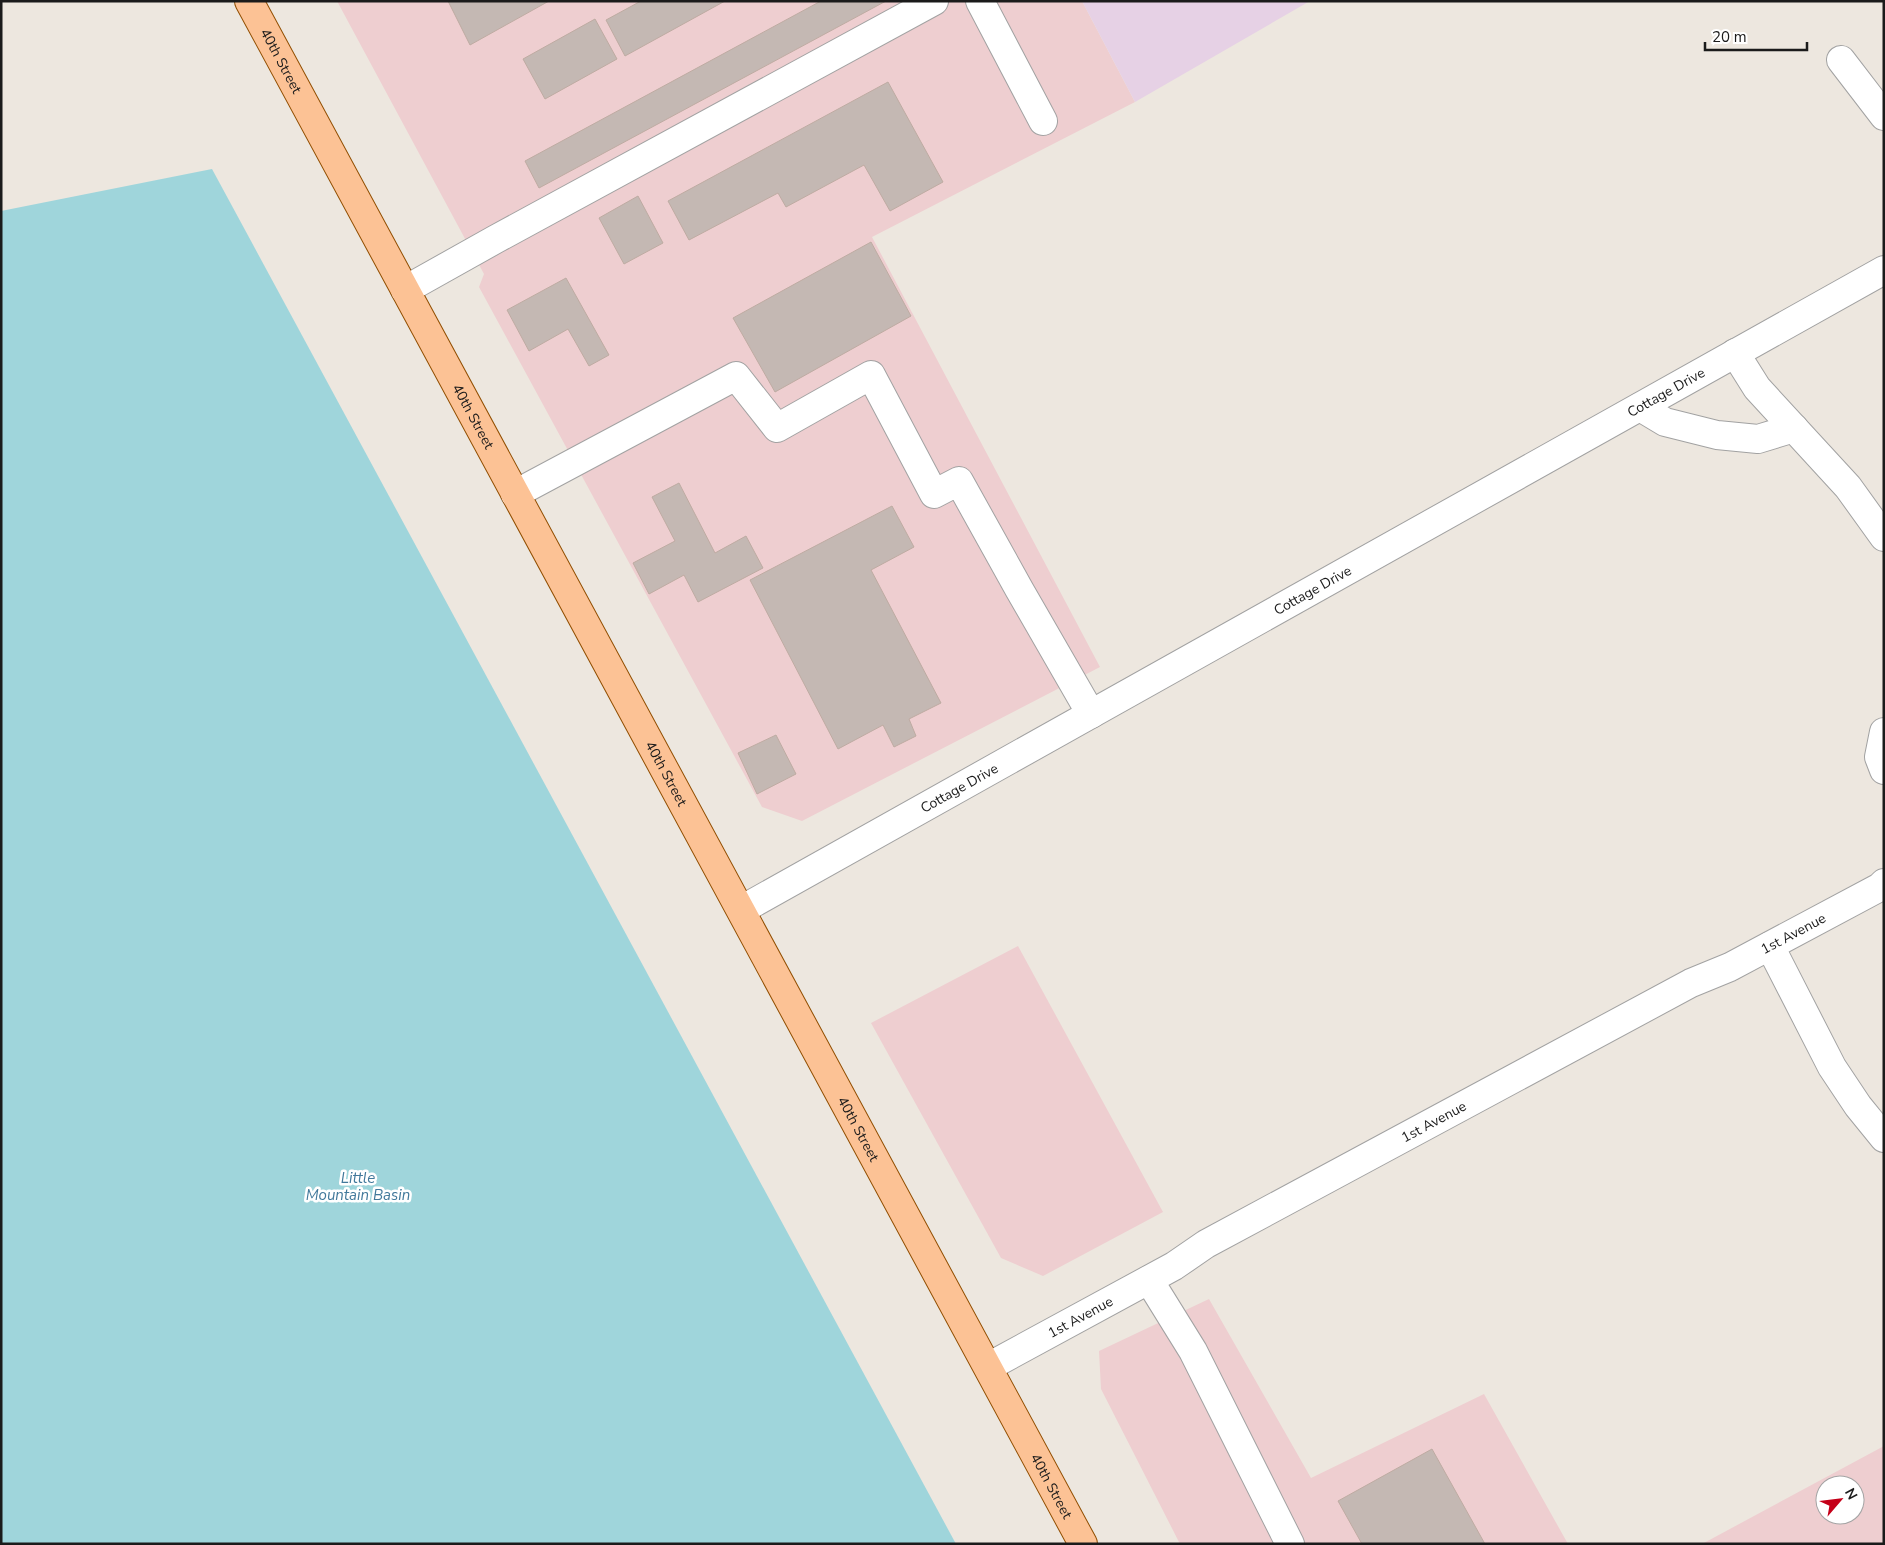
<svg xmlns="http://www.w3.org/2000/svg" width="1885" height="1545" viewBox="0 0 1885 1545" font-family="'Nunito Sans',sans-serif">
<rect width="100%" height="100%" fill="#ede7df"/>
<!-- commercial -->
<g fill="#eeced0" fill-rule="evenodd">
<polygon points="337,1 1082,1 1135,102 872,237 1100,667 802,821 762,807 479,287 484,274"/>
<polygon points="1018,946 1163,1212 1043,1276 1001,1258 871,1023"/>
<polygon points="1209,1299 1311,1478 1484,1394 1568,1544 1180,1544 1101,1389 1099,1351"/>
<path d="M 1884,1446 L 1884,1544 L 1702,1544 ZM 1825,1485 L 1855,1485 L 1855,1515 L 1825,1515 Z"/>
</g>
<!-- industrial -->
<polygon fill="#e6d1e5" points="1082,1 1310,1 1135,102"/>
<!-- water -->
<polygon fill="#9fd5db" points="212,169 956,1544 1,1544 1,211"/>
<!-- building -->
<g fill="#c4b8b3" stroke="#beaba2">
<polygon points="448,1 549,1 470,45"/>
<polygon points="641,1 725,1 625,56 606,20"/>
<polygon points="821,1 886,1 539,188 525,161"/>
<polygon points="595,19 617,59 545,99 523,59"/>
<polygon points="888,82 943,182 890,211 864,165 786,207 778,193 689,240 668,201"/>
<polygon points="638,196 663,243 624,264 599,218"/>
<polygon points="871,242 911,316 775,392 733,318"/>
<polygon points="566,278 609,355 589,366 568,329 529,351 507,310"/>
<polygon points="679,483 715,553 746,536 763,568 698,602 684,575 649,594 633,563 675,541 652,497"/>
<polygon points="892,506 914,547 871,570 941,703 909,719 916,736 894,747 883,725 838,749 750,580"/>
<polygon points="776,735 796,774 757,794 738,753"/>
<polygon points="1432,1449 1485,1544 1362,1544 1338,1501"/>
</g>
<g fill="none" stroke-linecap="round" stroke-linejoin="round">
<defs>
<g id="minor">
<polyline points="980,1 1043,121"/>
<polyline points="1841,60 1884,116"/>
<polyline points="405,290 496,239 934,1"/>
<polyline points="1735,353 1757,388 1848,487 1884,537"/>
<polyline points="1640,407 1665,422 1717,435 1758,439 1794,428"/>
<polyline points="515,494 736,376 777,428 871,375 934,494 959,481 1019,589 1091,714"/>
<polyline points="1884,732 1879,757 1884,770"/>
<path id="s1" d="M 741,910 L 1884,270"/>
<polyline points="1770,946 1832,1067 1858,1106 1884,1138"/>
<polyline points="1149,1280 1193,1351 1290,1544"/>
<path id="s2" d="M 988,1367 L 1174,1266 L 1206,1244 L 1691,983 L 1730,967 L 1880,887 L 1884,883"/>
</g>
<g id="major">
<path id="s3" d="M 249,1 L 1083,1544"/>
</g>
</defs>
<!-- minor casing -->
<use href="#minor" stroke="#a2a2a2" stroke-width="30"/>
<!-- major casing -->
<use href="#major" stroke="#914e00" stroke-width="30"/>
<!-- minor -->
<use href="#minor" stroke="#fff" stroke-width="28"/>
<!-- major -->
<use href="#major" stroke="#fcc295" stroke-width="28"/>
</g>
<g text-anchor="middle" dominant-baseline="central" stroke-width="5" stroke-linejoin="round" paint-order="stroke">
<!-- street labels -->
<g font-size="14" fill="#1b1b1b" stroke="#fff">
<text stroke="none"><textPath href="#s3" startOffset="68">40th Street</textPath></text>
<text stroke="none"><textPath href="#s1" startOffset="1060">Cottage Drive</textPath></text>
<text stroke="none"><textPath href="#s3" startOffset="472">40th Street</textPath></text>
<text stroke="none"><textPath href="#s1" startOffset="655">Cottage Drive</textPath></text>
<text stroke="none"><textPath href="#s3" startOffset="878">40th Street</textPath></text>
<text stroke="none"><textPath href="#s1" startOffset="250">Cottage Drive</textPath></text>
<text stroke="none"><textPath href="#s2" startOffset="915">1st Avenue</textPath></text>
<text stroke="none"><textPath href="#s2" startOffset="509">1st Avenue</textPath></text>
<text stroke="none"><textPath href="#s3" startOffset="1282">40th Street</textPath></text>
<text stroke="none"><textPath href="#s2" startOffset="105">1st Avenue</textPath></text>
<text stroke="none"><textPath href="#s3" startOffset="1688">40th Street</textPath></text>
</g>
<!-- water labels -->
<g font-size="15" font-style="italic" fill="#42799b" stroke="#fff">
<text x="358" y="1178">Little<tspan x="358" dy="17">Mountain Basin</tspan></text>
</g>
</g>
<!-- border -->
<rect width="1885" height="1545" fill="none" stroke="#1b1b1b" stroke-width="5"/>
<!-- north arrow -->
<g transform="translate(1840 1500) rotate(62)"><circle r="24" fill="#ffffff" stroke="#a4a4a4"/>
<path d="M0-4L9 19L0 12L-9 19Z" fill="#c50019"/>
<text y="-8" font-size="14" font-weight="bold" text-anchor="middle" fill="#1b1b1b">N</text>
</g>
<!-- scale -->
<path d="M1705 42v8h102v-8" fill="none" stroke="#1b1b1b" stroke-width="2.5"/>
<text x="1712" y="42" font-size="15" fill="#1b1b1b" stroke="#ffffff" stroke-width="4" paint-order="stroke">20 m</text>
</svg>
